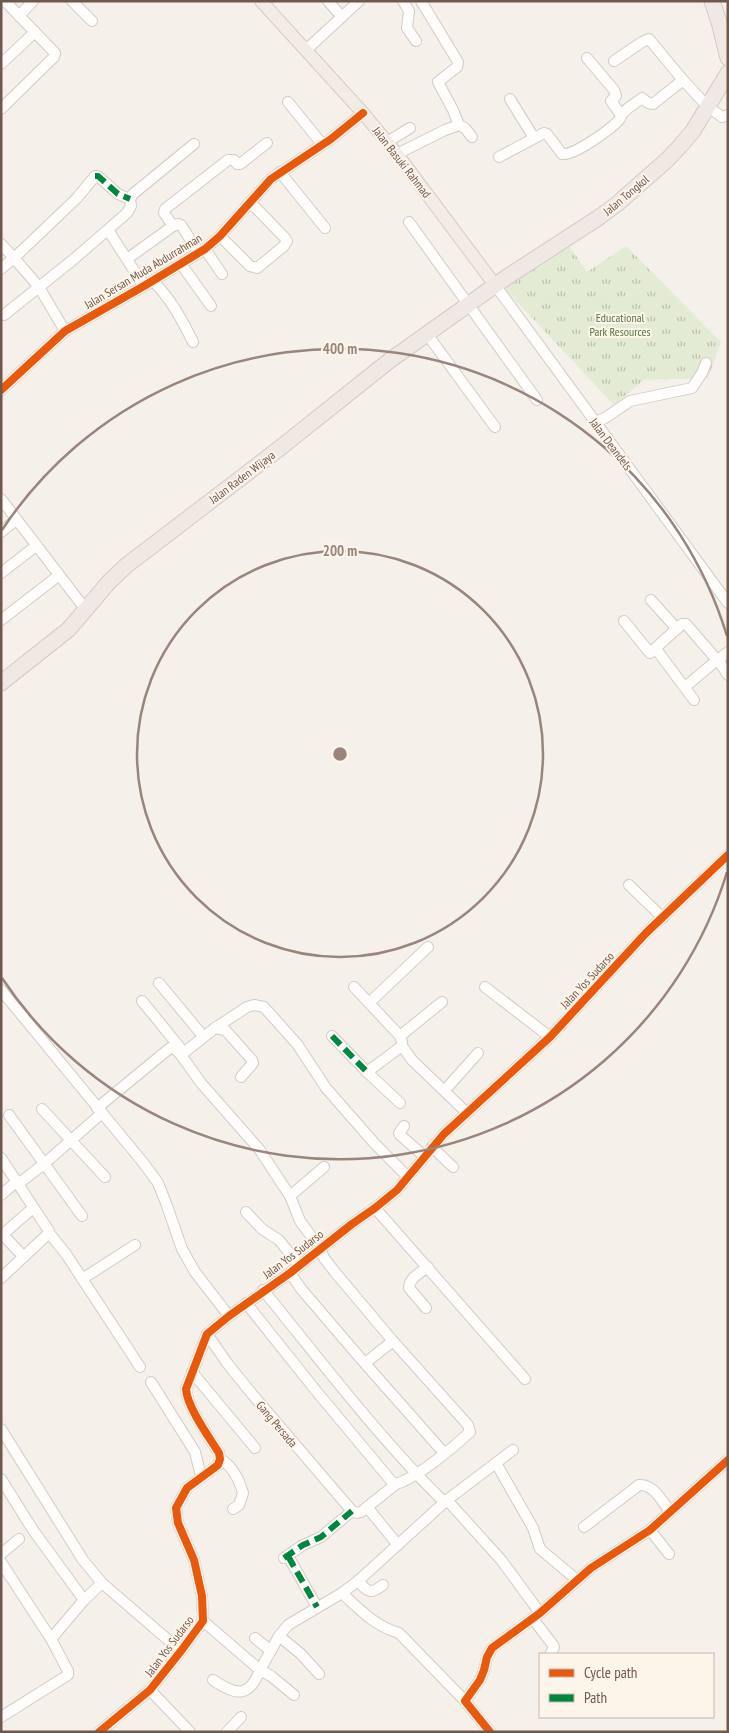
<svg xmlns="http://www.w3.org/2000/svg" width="729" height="1733" viewBox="0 0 729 1733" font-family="'PT Sans Narrow',sans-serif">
<defs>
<pattern id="park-tufts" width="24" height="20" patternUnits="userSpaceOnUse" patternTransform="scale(1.25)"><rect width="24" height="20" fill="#e3ebd5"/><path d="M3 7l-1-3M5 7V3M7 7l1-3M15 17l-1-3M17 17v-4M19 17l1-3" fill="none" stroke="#bcc1af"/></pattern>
</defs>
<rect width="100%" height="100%" fill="#f6f0ea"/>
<!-- park -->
<polygon fill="url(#park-tufts)" points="568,244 587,272 626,246 721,342 708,378 644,380 614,405 503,287"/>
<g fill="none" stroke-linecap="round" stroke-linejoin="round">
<defs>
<g id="minor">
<polyline points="72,1 92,21"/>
<polyline points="328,1 342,17"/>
<polyline points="403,1 409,11 407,28 416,41"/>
<polyline points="421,1 458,62 457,67 438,82 453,110 459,125"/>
<polyline points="19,16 33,1"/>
<polyline points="306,50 359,1"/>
<polyline points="587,58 614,90 616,96 611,101 621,115"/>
<polyline points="614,61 642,42 649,39 683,80 707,106 722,117 728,115"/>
<polyline points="1,64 35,32"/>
<polyline points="510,99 534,138"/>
<polyline points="288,102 322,144"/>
<polyline points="1,109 54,57 55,53 5,1"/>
<polyline points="387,142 410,128"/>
<polyline points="397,154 445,130 459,125 465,128 472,137"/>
<path d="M 499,157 L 544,133 L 547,134 L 562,154 C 574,156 611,129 619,120 C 623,115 619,118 623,113 C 628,107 636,103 642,98 L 648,103 L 653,104 L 683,80"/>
<polyline points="280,172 325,228"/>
<polyline points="409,222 537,400"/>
<polyline points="108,230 144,286"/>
<polyline points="220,236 250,266 257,268 284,246 287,241 285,238 251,203"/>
<polyline points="1,244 14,258 1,269"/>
<polyline points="205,249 222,274"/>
<polyline points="199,253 181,225 178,224 173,226 164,213 165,209 228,160 234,160 237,164 240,164 267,143"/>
<polyline points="127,259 173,226"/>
<polyline points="181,264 211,306"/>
<path d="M 153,281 C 171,299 182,320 193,342"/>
<polyline points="495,285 728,603"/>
<polyline points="4,315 74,259 127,213 131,206 130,199 133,194 194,144"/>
<polyline points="65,331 39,287 14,258 77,198 95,176 98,176 118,194 130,199"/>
<polyline points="427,334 495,427"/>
<polyline points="1,390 65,331 144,286 205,249 220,236 271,179 331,139 363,113"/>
<polyline points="595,422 605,418 630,401 692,388 702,373 706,363"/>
<polyline points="1,499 86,610"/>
<polyline points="1,532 16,520"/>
<polyline points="1,573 36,546"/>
<polyline points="651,600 677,629"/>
<polyline points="1,620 58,576"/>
<polyline points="624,621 650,653 682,624 686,624 717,660 718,660 728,675"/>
<polyline points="656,649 694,700"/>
<polyline points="718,660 728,652"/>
<polyline points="685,687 717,660"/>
<polyline points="629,885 663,918"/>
<polyline points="159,983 203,1036"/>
<polyline points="354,987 400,1036 402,1042 402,1046 412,1060 467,1113"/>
<polyline points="485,987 550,1037"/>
<polyline points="1,990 145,1165 158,1183 166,1203 182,1249 195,1272 229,1316"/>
<polyline points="142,1001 182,1050"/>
<polyline points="369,1003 428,947"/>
<polyline points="215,1028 247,1007 254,1005 264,1007 297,1044 326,1088 375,1144 408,1177"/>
<polyline points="332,1036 367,1072"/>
<polyline points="400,1036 442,1002"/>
<path d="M 181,1055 L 201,1083 L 259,1149 L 290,1196 L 300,1221 L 320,1248 L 324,1258 L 334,1271 L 392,1340 L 468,1425 L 470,1432 C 453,1448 418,1477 396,1484 L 392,1482 L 317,1392 L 246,1303"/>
<polyline points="445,1090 478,1053"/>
<polyline points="400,1103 367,1072 402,1046"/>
<polyline points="97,1108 170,1048 174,1048 181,1055 215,1028 225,1030 228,1033 252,1060 253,1063 241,1077"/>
<polyline points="42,1109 105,1177"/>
<polyline points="9,1115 82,1216"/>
<polyline points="404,1126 399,1133 400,1135 424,1156"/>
<polyline points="432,1147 453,1167"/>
<polyline points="1,1158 49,1231 49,1233 1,1278"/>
<polyline points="18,1184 44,1164 102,1113"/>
<polyline points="1,1195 16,1182"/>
<polyline points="290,1196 324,1167"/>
<polyline points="375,1208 525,1379"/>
<polyline points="246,1212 262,1229 279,1240 299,1265"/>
<polyline points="1,1233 24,1257"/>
<polyline points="49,1233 66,1254 140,1367"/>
<polyline points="1,1236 33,1208"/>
<polyline points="290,1273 302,1290 361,1359 444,1453"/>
<polyline points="82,1279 135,1245"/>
<path d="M 263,1290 C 322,1362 378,1437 444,1502"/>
<path d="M 426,1308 L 409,1288 C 409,1278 420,1273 428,1267"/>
<polyline points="207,1334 227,1363 252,1394 352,1511"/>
<polyline points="365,1363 393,1341"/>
<polyline points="192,1372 255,1448"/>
<polyline points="151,1382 195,1452 201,1476"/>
<polyline points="1,1429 83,1560 102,1583 84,1600 51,1639"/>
<path d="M 220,1459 C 233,1466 239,1479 243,1493 L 239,1505 L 233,1509"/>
<polyline points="496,1463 533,1528 540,1549 577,1580"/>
<polyline points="1,1479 33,1530 84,1600"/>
<polyline points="447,1500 513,1450"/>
<polyline points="367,1507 398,1545"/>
<polyline points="352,1511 357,1513 361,1512 396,1484"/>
<path d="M 584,1527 L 639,1485 C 654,1484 662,1501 670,1512"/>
<polyline points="650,1530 669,1554"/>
<polyline points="1,1554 19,1539"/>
<polyline points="288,1556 317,1607"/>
<polyline points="284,1558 303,1545 321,1537 352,1511"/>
<polyline points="1,1562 51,1639 68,1671 68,1675 1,1717"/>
<path d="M 358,1581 C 368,1592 370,1595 383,1585"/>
<polyline points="102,1583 181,1651"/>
<polyline points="342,1593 358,1581 447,1500 502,1561 540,1613"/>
<polyline points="533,1619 553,1645 554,1647 551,1653"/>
<path d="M 203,1621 L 260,1670 L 279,1636 L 288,1625 L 342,1593 C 360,1610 375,1626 399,1633 L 465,1701"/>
<polyline points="279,1636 301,1654 319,1674"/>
<polyline points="255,1638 271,1651"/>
<path d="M 213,1680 C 235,1695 249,1699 260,1670 L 271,1676 L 294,1695"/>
<polyline points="150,1690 190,1732"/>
<path d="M 99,1732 L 150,1690 L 181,1651 L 203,1621 L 202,1596 L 194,1560 L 178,1523 L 176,1508 L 187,1488 L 218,1465 L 220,1459 L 219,1453 C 209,1437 187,1407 186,1389 L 207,1334 L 229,1316 L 290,1273 L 352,1224 L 375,1208 L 397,1190 L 444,1134 L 550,1037 L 646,933 L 728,855"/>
<polyline points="227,1732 241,1717"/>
<polyline points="490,1732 465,1701 480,1680 484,1670 487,1657 492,1648 540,1613 591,1568 650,1530 728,1460"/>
</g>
<polyline id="major" points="261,1 363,113 397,154 495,285"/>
<g id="highway">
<polyline points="712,1 719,22 728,58"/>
<polyline points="1,683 69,629 109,582 127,565 280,448 389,361 507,277 598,218 617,204 667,160 681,145 693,131 728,73"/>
</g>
</defs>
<!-- minor casing -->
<use href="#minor" stroke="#d3ccc5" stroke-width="12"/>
<!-- major casing -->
<use href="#major" stroke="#d4cbc6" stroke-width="14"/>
<!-- highway casing -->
<use href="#highway" stroke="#d4cbc6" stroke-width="17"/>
<!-- minor -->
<use href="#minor" stroke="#fefdfc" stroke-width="10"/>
<!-- major -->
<use href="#major" stroke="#f1ece5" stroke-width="12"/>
<!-- highway -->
<use href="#highway" stroke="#f0e8e4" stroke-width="15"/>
<!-- quiet -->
<g stroke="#00873e" stroke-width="6" stroke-dasharray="12 6" stroke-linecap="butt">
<polyline points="95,176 98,176 118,194 130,199"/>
<polyline points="332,1036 367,1072"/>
<polyline points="288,1556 317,1607"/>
<polyline points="284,1558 303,1545 321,1537 352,1511"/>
</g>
<defs>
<g id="cycleway">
<polyline points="1,390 65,331 144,286 205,249 220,236 271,179 331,139 363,113"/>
<path d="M 99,1732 L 150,1690 L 181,1651 L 203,1621 L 202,1596 L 194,1560 L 178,1523 L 176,1508 L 187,1488 L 218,1465 L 220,1459 L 219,1453 C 209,1437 187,1407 186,1389 L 207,1334 L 229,1316 L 290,1273 L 352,1224 L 375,1208 L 397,1190 L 444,1134 L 550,1037 L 646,933 L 728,855"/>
<polyline points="490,1732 465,1701 480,1680 484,1670 487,1657 492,1648 540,1613 591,1568 650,1530 728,1460"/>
</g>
</defs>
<!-- cycleway casing -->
<use href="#cycleway" stroke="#fef5ea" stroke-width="11"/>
<!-- cycleway -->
<use href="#cycleway" stroke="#e8590c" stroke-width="8"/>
</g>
<!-- distance rings -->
<g fill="none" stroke="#99857b" stroke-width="2.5">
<circle cx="340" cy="754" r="203"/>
<path d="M727 872A405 405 0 0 1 2 978M2 530A405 405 0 0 1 727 636"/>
</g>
<g text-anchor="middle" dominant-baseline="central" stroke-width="4" stroke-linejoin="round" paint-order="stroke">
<!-- street labels -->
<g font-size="12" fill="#71584c" stroke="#fef5ea">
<text transform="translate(402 162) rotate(52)">Jalan Basuki Rahmad</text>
<text transform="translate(626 195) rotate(-40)">Jalan Tongkol</text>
<text transform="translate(143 271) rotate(-31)">Jalan Sersan Muda Abdurrahman</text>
<text transform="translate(611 444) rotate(53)">Jalan Deandels</text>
<text transform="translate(242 477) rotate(-37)">Jalan Raden Wijaya</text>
<text transform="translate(587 980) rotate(-47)">Jalan Yos Sudarso</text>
<text transform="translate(293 1254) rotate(-37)">Jalan Yos Sudarso</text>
<text transform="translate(277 1424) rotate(50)">Gang Persada</text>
<text transform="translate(169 1646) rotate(-53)">Jalan Yos Sudarso</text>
</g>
<!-- park labels -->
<g font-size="12" fill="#547744" stroke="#fef5ea">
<text x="620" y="317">Educational<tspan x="620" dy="14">Park Resources</tspan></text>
</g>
</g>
<circle cx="340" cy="754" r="8" fill="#99857b" stroke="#fef5ea" stroke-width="2.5"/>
<g font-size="15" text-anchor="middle" font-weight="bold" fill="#99857b" stroke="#fef5ea" stroke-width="4" stroke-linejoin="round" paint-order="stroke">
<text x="340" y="354">400 m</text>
<text x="340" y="556">200 m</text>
</g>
<!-- border -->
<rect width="729" height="1733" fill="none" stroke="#71584c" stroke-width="5"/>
<!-- legend -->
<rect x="539" y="1653" width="175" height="65" fill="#fef5ea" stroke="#c6b6ab"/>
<rect x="549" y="1669" width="25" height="8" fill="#e8590c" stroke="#c6b6ab"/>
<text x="584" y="1678" font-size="15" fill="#71584c">Cycle path</text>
<rect x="549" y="1694" width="25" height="8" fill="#00873e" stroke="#c6b6ab"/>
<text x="584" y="1703" font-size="15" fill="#71584c">Path</text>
</svg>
